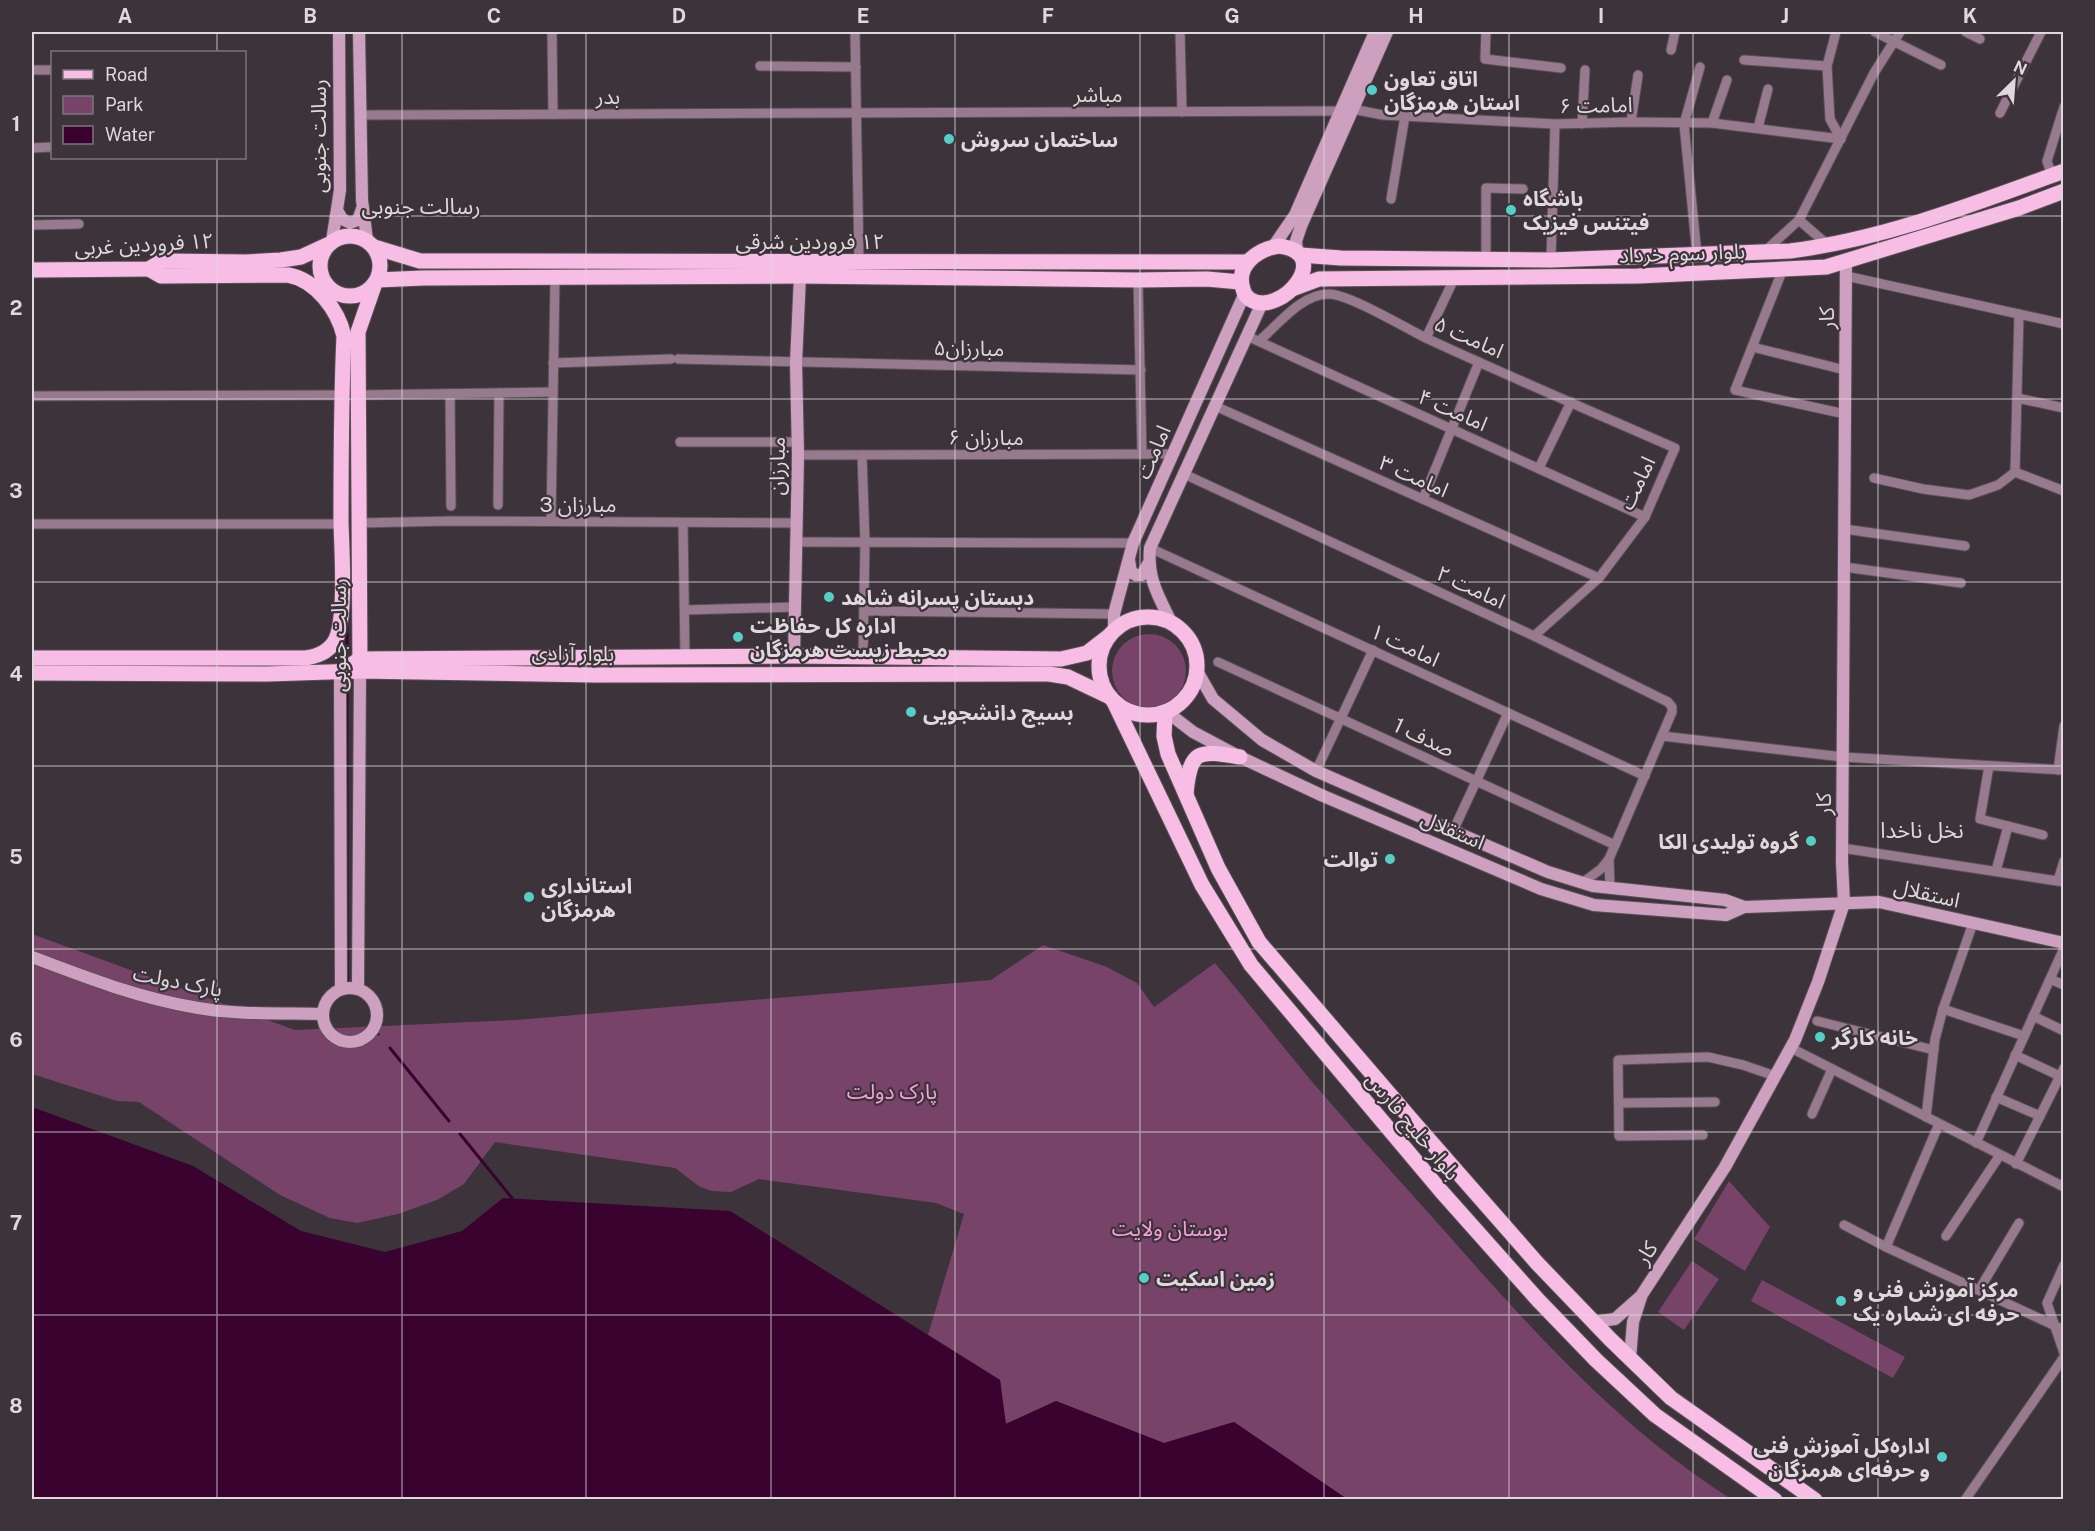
<svg xmlns="http://www.w3.org/2000/svg" width="2095" height="1531" viewBox="0 0 2095 1531" font-family="'Public Sans','Noto Sans Arabic',sans-serif">
<rect width="100%" height="100%" fill="#3d333a"/>
<!-- green -->
<g fill="#774369">
<circle cx="1149" cy="671" r="37"/>
<path d="M 32,934 L 295,1030 L 516,1020 L 991,980 L 1043,945 L 1107,967 L 1137,983 L 1154,1007 L 1215,963 C 1253,1008 1289,1055 1327,1099 C 1365,1143 1404,1185 1442,1228 C 1529,1327 1619,1428 1731,1499 L 1347,1499 L 1234,1422 L 1164,1443 L 1056,1401 L 1005,1424 L 1000,1380 L 928,1335 L 964,1214 L 936,1203 L 759,1179 L 731,1192 L 712,1191 L 700,1187 L 675,1168 L 495,1142 L 464,1184 L 437,1200 L 398,1214 L 357,1223 L 330,1218 L 280,1195 L 139,1102 L 117,1101 L 32,1074 Z"/>
<polygon points="1729,1181 1770,1227 1745,1271 1694,1239"/>
<polygon points="1692,1261 1719,1279 1684,1330 1658,1312"/>
<polygon points="1762,1280 1905,1357 1893,1378 1751,1301"/>
</g>
<!-- water -->
<polygon fill="#3a022e" points="32,1107 193,1166 301,1231 385,1252 462,1231 503,1198 730,1211 1000,1380 1006,1424 1056,1401 1164,1443 1234,1422 1347,1499 32,1499"/>
<g fill="none" stroke-linecap="round" stroke-linejoin="round">
<!-- stream -->
<g stroke="#3a022e" stroke-width="3">
<polyline points="347,624 347,647"/>
<polyline points="347,694 347,984"/>
<polyline points="376,1031 378,1034"/>
<polyline points="390,1048 449,1121"/>
<polyline points="460,1134 512,1198"/>
</g>
<defs>
<g id="street">
<polyline points="552,32 553,114"/>
<polyline points="855,32 859,263"/>
<polyline points="1180,32 1182,112"/>
<polyline points="1486,32 1485,59 1561,68"/>
<polyline points="1836,32 1827,66 1830,119 1841,139"/>
<polyline points="1875,32 1941,65"/>
<polyline points="1966,32 1980,39"/>
<polyline points="1671,50 1675,32"/>
<polyline points="1744,60 1827,66"/>
<polyline points="760,66 856,67"/>
<polyline points="32,70 52,70"/>
<polyline points="1352,109 1383,115 1555,124 1631,122 1712,123 1841,139"/>
<polyline points="2000,113 2041,32"/>
<polyline points="360,115 1340,111"/>
<polyline points="1631,122 1638,75"/>
<polyline points="1712,123 1727,80"/>
<polyline points="1582,124 1585,70"/>
<polyline points="1758,128 1768,89"/>
<polyline points="32,148 52,147"/>
<polyline points="2052,176 2047,161 2064,107"/>
<polyline points="1391,199 1405,116"/>
<polyline points="1799,220 1874,73 1900,32"/>
<polyline points="32,225 79,224"/>
<polyline points="1764,252 1799,220 1829,246"/>
<polyline points="1697,255 1684,124 1700,67"/>
<polyline points="1486,260 1486,188 1523,189"/>
<polyline points="1551,260 1555,124"/>
<polyline points="1783,269 1735,390 1845,414"/>
<polyline points="1846,276 2064,324"/>
<polyline points="1138,280 1142,454"/>
<polyline points="2019,314 2015,472 2064,491"/>
<polyline points="1247,336 1645,517"/>
<polyline points="1426,338 1454,279"/>
<path d="M 1259,341 C 1279,324 1301,294 1329,294 C 1349,294 1407,329 1428,339 C 1510,377 1593,412 1675,448 L 1645,517 L 1599,578 L 1534,636"/>
<polyline points="1752,347 1845,370"/>
<polyline points="678,359 1141,370"/>
<polyline points="553,363 671,359"/>
<polyline points="450,394 451,506"/>
<polyline points="358,395 553,392"/>
<polyline points="32,396 343,395"/>
<polyline points="2017,398 2064,408"/>
<polyline points="1215,406 1599,578"/>
<polyline points="680,442 797,442"/>
<polyline points="798,455 1174,454"/>
<polyline points="862,455 865,542 863,657"/>
<polyline points="1539,468 1571,402"/>
<polyline points="1184,474 1534,636 1668,702 1672,707 1672,712 1609,859 1601,869 1582,883"/>
<polyline points="1874,478 1923,489 1969,495 1998,485 2015,472"/>
<polyline points="1423,499 1479,362"/>
<polyline points="498,505 499,393"/>
<polyline points="551,521 555,278"/>
<polyline points="360,523 450,521 795,523"/>
<polyline points="683,523 685,657"/>
<polyline points="32,524 341,524"/>
<polyline points="1844,529 1965,546"/>
<polyline points="796,542 1133,543"/>
<polyline points="1150,548 1645,776"/>
<polyline points="1844,567 1961,583"/>
<polyline points="685,610 795,607"/>
<polyline points="864,611 1114,614"/>
<polyline points="1218,662 1615,845"/>
<polyline points="1662,736 1843,757 2064,770"/>
<polyline points="1989,766 1980,819 2043,835"/>
<polyline points="2058,770 2064,726"/>
<polyline points="1316,771 1373,650"/>
<polyline points="1453,831 1508,713"/>
<polyline points="1842,848 2064,882"/>
<polyline points="1609,859 1610,888"/>
<polyline points="1996,871 2008,826"/>
<polyline points="2058,880 2064,861"/>
<polyline points="2050,979 2064,985"/>
<polyline points="1943,1009 2024,1036"/>
<polyline points="2033,1016 2064,1031"/>
<polyline points="1817,1021 1934,1050"/>
<polyline points="1791,1048 2064,1187"/>
<polyline points="2015,1055 2064,1078"/>
<polyline points="1996,1097 2040,1116"/>
<polyline points="1619,1103 1715,1102"/>
<polyline points="1812,1114 1832,1069"/>
<polyline points="1926,1117 1935,1039 1943,1009 1973,923"/>
<polyline points="1703,1135 1619,1136 1618,1060 1708,1057 1743,1065 1775,1076"/>
<polyline points="1976,1143 2064,948"/>
<polyline points="2016,1164 2064,1068"/>
<polyline points="1844,1225 1886,1247 2064,1330"/>
<polyline points="1946,1236 2000,1155"/>
<polyline points="1886,1247 1939,1124"/>
<polyline points="2064,1265 2047,1303 2064,1353"/>
<polyline points="1979,1290 2019,1223"/>
<polyline points="1965,1500 2064,1357"/>
</g>
<g id="secondary">
<polyline points="359,32 362,200 367,240"/>
<polyline points="338,212 342,219 350,223 358,220 362,209"/>
<polyline points="332,241 340,190 339,32"/>
<polyline points="1273,247 1295,215 1375,32"/>
<polyline points="1297,251 1296,241 1301,226 1387,32"/>
<polyline points="1129,560 1131,572 1136,575 1142,575 1148,564"/>
<path d="M 1172,624 C 1159,597 1147,579 1150,548 L 1262,303"/>
<polyline points="1114,631 1114,614 1133,543 1244,295"/>
<polyline points="794,656 798,455 796,363 800,276"/>
<polyline points="1197,671 1213,699 1262,740 1316,771 1453,831 1548,872 1593,886 1725,900 1744,907"/>
<polyline points="340,672 341,989"/>
<polyline points="1167,712 1193,732 1240,757 1321,795 1541,889 1594,905 1726,915 1744,907 1879,902 2064,943"/>
<path d="M 32,957 C 87,978 139,998 198,1008 C 239,1015 282,1013 323,1014"/>
<circle cx="350" cy="1015" r="27"/>
<polyline points="358,989 360,671"/>
<polyline points="1593,1322 1615,1319 1641,1296 1725,1167 1795,1040 1818,982 1844,903 1842,862 1846,261"/>
<polyline points="1630,1358 1633,1322 1641,1297"/>
</g>
<g id="primary">
<circle cx="350" cy="266" r="30"/>
<path d="M 1279,246 C 1335,253 1282,317 1251,300 C 1246,297 1244,294 1243,289 C 1235,265 1258,249 1279,246 Z"/>
<polyline points="374,247 420,261 1247,262"/>
<path d="M 1300,255 L 1341,258 L 1551,260 L 1790,251 C 1884,239 1974,204 2064,171"/>
<polyline points="32,270 149,269 162,261 246,262 281,260 301,257 327,245"/>
<polyline points="377,280 423,278 800,276 1138,280 1207,279 1240,282"/>
<polyline points="1292,289 1319,279 1638,276 1826,267 2019,208 2064,191"/>
<circle cx="1148" cy="666" r="49"/>
<path d="M 32,658 L 306,658 C 319,656 330,651 336,639 C 346,617 342,551 341,524 C 341,462 341,399 344,336 C 338,310 316,280 288,275 L 161,276 L 149,269"/>
<polyline points="360,668 358,332 375,283"/>
<polyline points="340,672 360,659 794,656 1061,659 1087,653 1109,636"/>
<polyline points="32,673 267,674 360,671 596,675 1049,674 1068,677 1110,697"/>
<polyline points="1114,702 1202,885 1251,965 1441,1191 1538,1300 1596,1360 1655,1415 1775,1500"/>
<polyline points="1165,713 1164,736 1168,754 1218,868 1259,942 1416,1125 1537,1263 1610,1339 1671,1398 1815,1500"/>
<path d="M 1186,794 C 1190,749 1198,750 1240,757"/>
</g>
</defs>
<!-- street casing -->
<use href="#street" stroke="#5a5157" stroke-width="11"/>
<!-- secondary casing -->
<use href="#secondary" stroke="#5a5157" stroke-width="14"/>
<!-- primary casing -->
<use href="#primary" stroke="#5a5157" stroke-width="17"/>
<!-- street -->
<use href="#street" stroke="#977a8e" stroke-width="9"/>
<!-- secondary -->
<use href="#secondary" stroke="#cea0bf" stroke-width="12"/>
<!-- primary -->
<use href="#primary" stroke="#f8bde5" stroke-width="15"/>
</g>
<!-- grid -->
<path fill="none" stroke="#dfd8dc" stroke-width="1.5" stroke-opacity="0.55" d="M 217,32 L 217,52M 402,32 L 402,1500M 586,32 L 586,1500M 771,32 L 771,1500M 955,32 L 955,1500M 1140,32 L 1140,1500M 1324,32 L 1324,1500M 1509,32 L 1509,1500M 1693,32 L 1693,1500M 1878,32 L 1878,1500M 217,158 L 217,1500M 32,216 L 2064,216M 32,399 L 2064,399M 32,582 L 2064,582M 32,766 L 2064,766M 32,949 L 2064,949M 32,1132 L 2064,1132M 32,1315 L 2064,1315"/>
<!-- markers -->
<g fill="#55cec5" stroke="#3d333a" stroke-width="2">
<circle cx="1372" cy="90" r="6"/>
<circle cx="949" cy="139" r="6"/>
<circle cx="1511" cy="210" r="6"/>
<circle cx="829" cy="597" r="6"/>
<circle cx="738" cy="637" r="6"/>
<circle cx="911" cy="712" r="6"/>
<circle cx="1811" cy="841" r="6"/>
<circle cx="1390" cy="859" r="6"/>
<circle cx="529" cy="897" r="6"/>
<circle cx="1820" cy="1037" r="6"/>
<circle cx="1144" cy="1278" r="6"/>
<circle cx="1841" cy="1301" r="6"/>
<circle cx="1942" cy="1457" r="6"/>
</g>
<g text-anchor="middle" dominant-baseline="central" stroke-width="4.5" stroke-linejoin="round" paint-order="stroke">
<!-- poi labels -->
<g font-size="21" font-weight="bold" fill="#dfd8dc" stroke="#3d333a" text-anchor="start">
<text x="1384" y="78">اتاق تعاون<tspan x="1384" dy="24">استان هرمزگان</tspan></text>
<text x="961" y="139">ساختمان سروش</text>
<text x="1523" y="198">باشگاه<tspan x="1523" dy="24">فیتنس فیزیک</tspan></text>
<text x="841" y="597">دبستان پسرانه شاهد</text>
<text x="750" y="625">اداره کل حفاظت<tspan x="750" dy="24">محیط زیست هرمزگان</tspan></text>
<text x="923" y="712">بسیج دانشجویی</text>
<text x="1799" y="841" text-anchor="end">گروه تولیدی الکا</text>
<text x="1378" y="859" text-anchor="end">توالت</text>
<text x="541" y="885">استانداری<tspan x="541" dy="24">هرمزگان</tspan></text>
<text x="1832" y="1037">خانه کارگر</text>
<text x="1156" y="1278">زمین اسکیت</text>
<text x="1853" y="1289">مرکز آموزش فنی و<tspan x="1853" dy="24">حرفه ای شماره یک</tspan></text>
<text x="1930" y="1445" text-anchor="end">اداره‌کل آموزش فنى<tspan x="1930" dy="24">و حرفه‌اى هرمزگان</tspan></text>
</g>
<!-- street labels -->
<g font-size="21" fill="#dfd8dc" stroke="#3d333a">
<text x="1098" y="94">مباشر</text>
<text x="608" y="96">بدر</text>
<text transform="translate(1596 105) rotate(-1)">امامت ۶</text>
<text transform="translate(318 136) rotate(-90)">رسالت جنوبی</text>
<text x="810" y="241">١٢ فروردین شرقی</text>
<text transform="translate(144 244) rotate(-3)">١٢ فروردین غربى</text>
<text transform="translate(1682 253) rotate(-2)">بلوار سوم خرداد</text>
<text transform="translate(1826 318) rotate(-90)">کار</text>
<text transform="translate(1469 337) rotate(24)">امامت ۵</text>
<text transform="translate(969 348) rotate(1)">مبارزان۵</text>
<text transform="translate(1453 410) rotate(24)">امامت ۴</text>
<text x="986" y="437">مبارزان ۶</text>
<text transform="translate(1153 452) rotate(-66)">امامت</text>
<text transform="translate(777 466) rotate(-89)">مبارزان</text>
<text transform="translate(1414 476) rotate(24)">امامت ۳</text>
<text transform="translate(1637 483) rotate(-64)">امامت</text>
<text x="578" y="504">مبارزان 3</text>
<text transform="translate(1471 587) rotate(25)">امامت ۲</text>
<text transform="translate(338 635) rotate(-90)">رسالت جنوبی</text>
<text transform="translate(1405 645) rotate(25)">امامت ۱</text>
<text transform="translate(573 653) rotate(1)">بلوار آزادی</text>
<text transform="translate(1424 737) rotate(25)">صدف 1</text>
<text transform="translate(1823 804) rotate(-90)">کار</text>
<text transform="translate(1453 830) rotate(23)">استقلال</text>
<text transform="translate(1927 893) rotate(13)">استقلال</text>
<text transform="translate(178 981) rotate(11)">پارک دولت</text>
<text transform="translate(1413 1126) rotate(50)">بلوار خلیج فارس</text>
<text transform="translate(1646 1253) rotate(-57)">کار</text>
</g>
<!-- park labels -->
<g font-size="21" fill="#f8a0dd" stroke="#3d333a">
<text x="892" y="1091">پارک دولت</text>
<text x="1170" y="1228">بوستان ولایت</text>
</g>
<!-- neighbourhood labels -->
<g font-size="22" fill="#dfd8dc" stroke="#3d333a">
<text x="421" y="206">رسالت جنوبی</text>
<text x="1922" y="830">نخل ناخدا</text>
</g>
</g>
<!-- border -->
<rect width="2095" height="1531" fill="none" stroke="#3d333a" stroke-width="66"/>
<!-- legend -->
<rect x="51" y="51" width="195" height="108" fill="#3d333a" stroke="#7e757b" stroke-width="1.5"/>
<rect x="63" y="70" width="30" height="9" fill="#f8bde5" stroke="#7e757b" stroke-width="1.5"/>
<text x="105" y="81" font-size="18" fill="#dfd8dc">Road</text>
<rect x="63" y="96" width="30" height="18" fill="#774369" stroke="#7e757b" stroke-width="1.5"/>
<text x="105" y="111" font-size="18" fill="#dfd8dc">Park</text>
<rect x="63" y="126" width="30" height="18" fill="#3a022e" stroke="#7e757b" stroke-width="1.5"/>
<text x="105" y="141" font-size="18" fill="#dfd8dc">Water</text>
<!-- north arrow -->
<g transform="translate(2014 81) rotate(25)" stroke="#3d333a" stroke-width="4.5" paint-order="stroke">
<path d="M0-4.5L10 22L0 15L-10 22Z" fill="#dfd8dc"/>
<text y="-9" font-size="16" font-weight="bold" text-anchor="middle" fill="#dfd8dc">N</text>
</g>
<rect x="33" y="33" width="2029" height="1465" fill="none" stroke="#dfd8dc" stroke-width="2"/>
<g font-size="20" text-anchor="middle" font-weight="bold" fill="#dfd8dc">
<text x="125" y="23">A</text>
<text x="310" y="23">B</text>
<text x="494" y="23">C</text>
<text x="679" y="23">D</text>
<text x="863" y="23">E</text>
<text x="1048" y="23">F</text>
<text x="1232" y="23">G</text>
<text x="1416" y="23">H</text>
<text x="1601" y="23">I</text>
<text x="1785" y="23">J</text>
<text x="1970" y="23">K</text>
<text x="16" y="131">1</text>
<text x="16" y="315">2</text>
<text x="16" y="498">3</text>
<text x="16" y="681">4</text>
<text x="16" y="864">5</text>
<text x="16" y="1047">6</text>
<text x="16" y="1230">7</text>
<text x="16" y="1413">8</text>
</g>
</svg>
